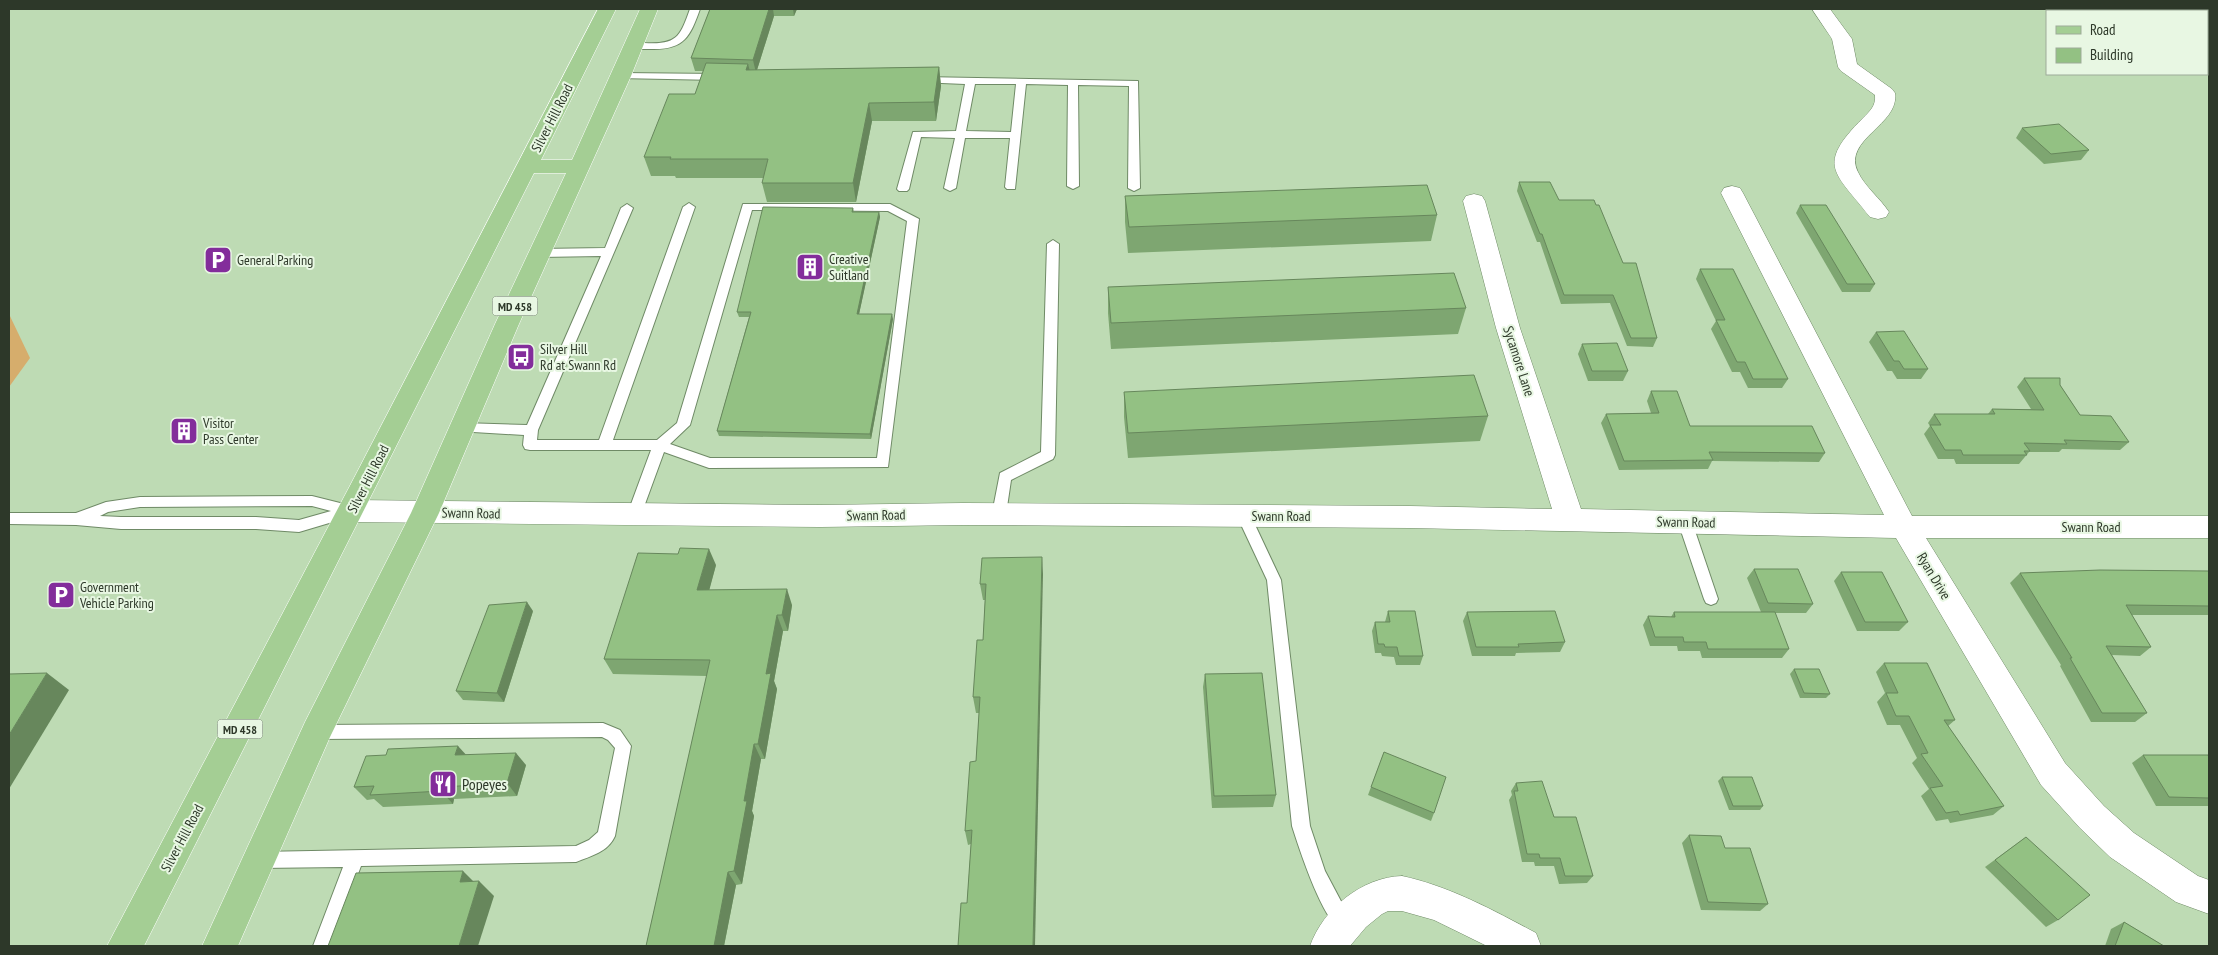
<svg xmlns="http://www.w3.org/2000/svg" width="2218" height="955" viewBox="0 0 2218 955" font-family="'PT Sans Narrow',sans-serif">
<rect width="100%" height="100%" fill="#bedbb4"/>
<!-- green -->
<polygon fill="#d6ad6c" points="9,314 30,358 9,387"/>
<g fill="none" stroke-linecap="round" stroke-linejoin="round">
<defs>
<g id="service">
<path d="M 690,9 L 700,9 C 690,37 684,50 651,49 C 644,49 634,50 629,45 C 634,41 638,42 644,43 C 677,45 680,37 690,9 Z"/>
<polygon points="621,73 718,74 723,77 718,80 617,78 616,76"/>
<path d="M 922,77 L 1138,81 L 1140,188 L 1134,191 L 1128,188 L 1129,86 L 1078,85 L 1079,186 L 1073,189 L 1067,186 L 1068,85 L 1026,84 L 1015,189 L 1007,189 L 1005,187 L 1010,138 L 965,138 L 956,188 L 950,191 L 944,188 L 955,138 L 921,137 L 909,189 L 907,191 L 899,191 L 897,189 L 913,132 L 956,131 L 965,84 L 918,82 L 918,78 ZM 975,84 L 1016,84 L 1011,132 L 966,131 Z"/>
<path d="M 689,203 L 695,207 L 613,440 L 657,440 L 677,423 L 743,204 L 890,204 L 919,219 L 888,467 L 709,468 L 664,452 L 641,515 L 639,519 L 634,521 L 629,519 L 627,515 L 651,450 L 530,450 L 525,449 L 523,445 L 524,435 L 457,431 L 455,428 L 457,425 L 462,423 L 527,425 L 601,256 L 540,257 L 534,253 L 540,249 L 605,248 L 621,208 L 627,204 L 633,208 L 538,430 L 537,440 L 599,440 L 683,207 ZM 752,210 L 888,211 L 907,221 L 877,458 L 710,458 L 670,444 L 690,425 Z"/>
<polygon points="1053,240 1059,244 1055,455 1053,459 1011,480 1006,514 1004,518 999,520 994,518 992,514 1000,473 1041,452 1047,244"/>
<path d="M 312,496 L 356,507 L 358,511 L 356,515 L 299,532 L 256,529 L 121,529 L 76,525 L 9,524 L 9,513 L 76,513 L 106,502 L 140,497 ZM 312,506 L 331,511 L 299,520 L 256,517 L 121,517 L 100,516 L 108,512 L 140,507 Z"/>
<path d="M 1244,510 L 1249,512 L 1281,580 L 1310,826 L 1325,871 L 1352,922 L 1349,928 L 1343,931 C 1323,923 1299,848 1292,826 L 1267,580 L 1237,516 L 1239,512 Z"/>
<polygon points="1685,516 1690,518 1692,522 1718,599 1716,603 1711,605 1706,603 1704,599 1678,522 1680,518"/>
<path d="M 603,723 L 620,730 L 631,746 L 615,836 C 608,852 591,856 576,862 L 361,866 L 331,946 L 313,946 L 343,867 L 259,868 L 253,866 L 250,860 L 253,854 L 259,852 L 576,846 L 589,840 L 598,832 L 615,748 L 608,740 L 602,737 L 316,739 L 310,737 L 308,732 L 310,727 L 316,725 Z"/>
</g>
<g id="minor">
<path d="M 1812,9 L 1830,9 L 1852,39 L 1857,64 L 1892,89 L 1895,93 C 1900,125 1842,139 1858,172 C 1865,187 1880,198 1889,212 L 1886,217 L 1878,219 L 1870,217 C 1835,172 1815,166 1863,118 C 1870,111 1876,106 1875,95 L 1841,71 L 1838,67 L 1832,39 Z"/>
<polygon points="1732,186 1740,188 1743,193 1912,516 2209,516 2209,538 1926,538 2065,763 2104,806 2134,833 2198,876 2209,880 2209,914 2176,902 2110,857 2080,828 2041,785 1896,538 1410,528 963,525 820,527 352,522 342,519 338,511 342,503 352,500 820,505 963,503 1410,506 1552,509 1496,328 1463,201 1466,196 1474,194 1482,196 1485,201 1520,328 1581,509 1884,515 1721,193 1724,188"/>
<path d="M 1402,876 C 1449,886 1493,910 1536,933 L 1541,946 L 1487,946 L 1434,920 L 1402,911 L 1388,911 L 1382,914 L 1366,927 L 1350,946 L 1310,946 C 1323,909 1362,877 1402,876 Z"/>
</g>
<polygon id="primary" points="598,9 616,9 541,160 572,160 640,9 658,9 631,76 519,324 439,513 330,737 238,946 202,946 305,722 411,513 495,324 566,173 534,173 144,946 107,946 354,478"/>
</defs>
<!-- service casing -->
<use href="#service" stroke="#6f8a66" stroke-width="2"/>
<!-- minor casing -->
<use href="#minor" stroke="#6f8a66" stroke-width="1"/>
<!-- primary casing -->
<use href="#primary" stroke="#fff" stroke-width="1"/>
<!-- service -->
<use href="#service" fill="#fff" fill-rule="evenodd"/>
<!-- minor -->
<use href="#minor" fill="#fff" fill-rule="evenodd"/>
<!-- primary -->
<use href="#primary" fill="#a4ce94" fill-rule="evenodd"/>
</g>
<!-- wall -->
<g fill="#7ea671">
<polygon points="710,9 797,9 794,16 774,16 757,70 939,67 941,86 936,121 872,121 856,202 767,202 762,183 764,178 676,178 675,176 651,176 644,157 695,94 703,71 695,71 691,58"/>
<polygon points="2022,128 2089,150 2081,160 2044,164 2016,138"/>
<polygon points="1519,182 1559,200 1623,263 1657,338 1653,347 1627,346 1610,303 1561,304 1540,242 1537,242 1517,191"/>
<polygon points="1125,196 1437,215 1431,241 1128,253 1125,222"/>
<polygon points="1800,205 1875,284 1870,292 1842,292 1796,213"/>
<polygon points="853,208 854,212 879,212 880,217 859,314 893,319 871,439 719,436 717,431 749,317 739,317 737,312"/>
<polygon points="1700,269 1788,379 1782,388 1748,388 1740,372 1732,372 1711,329 1716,321 1696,279"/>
<polygon points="1108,287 1466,308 1458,334 1111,349 1108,313"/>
<polygon points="1876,332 1928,369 1921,379 1897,379 1892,371 1887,371 1869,342"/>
<polygon points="1582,344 1628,371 1623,381 1588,381 1578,354"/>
<polygon points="2024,378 2060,385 2080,415 2129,442 2120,450 2062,449 2059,452 2029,452 2019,464 1956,464 1954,459 1938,459 1924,434 1930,426 1928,423 1934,414 1988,414 1992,409 2031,409 2017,387"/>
<polygon points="1651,391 1690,426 1825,453 1819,462 1712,461 1708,469 1619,470 1601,423 1606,414 1651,413 1647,401"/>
<polygon points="1124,392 1488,416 1480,441 1128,458 1124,417"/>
<polygon points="716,565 709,590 792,605 788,631 783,631 774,681 777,689 765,759 761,759 752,811 754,816 742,884 736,885 724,946 646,946 707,676 613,674 604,659"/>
<polygon points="1754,569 1813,604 1806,613 1775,613 1789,649 1782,658 1702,658 1700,651 1678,651 1677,646 1650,646 1643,625 1648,616 1671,617 1674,612 1761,612 1747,578"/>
<polygon points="2209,571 2209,615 2132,615 2151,647 2140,656 2112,655 2147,713 2135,722 2091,722 2060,666 2061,665 2010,583 2020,573"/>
<polygon points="1841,572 1908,622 1899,631 1857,631 1834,581"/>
<polygon points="1043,574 967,903 971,844 968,845 965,831 976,761 979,713 976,713 973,697 983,640 985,600 983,600 980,584"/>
<polygon points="533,611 504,702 463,700 456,691"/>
<polygon points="1388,611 1423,656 1420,665 1396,665 1394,657 1382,656 1381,653 1375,653 1372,631 1375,622 1385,622"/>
<polygon points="1467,612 1565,642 1560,652 1516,653 1515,656 1472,656 1463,621"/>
<polygon points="1884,663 1955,720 1948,726 2004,806 1993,815 1950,823 1948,819 1936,821 1921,796 1929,789 1912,763 1917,758 1900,725 1887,725 1877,702 1885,693 1876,672"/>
<polygon points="1794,669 1830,694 1826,698 1800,698 1790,674"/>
<polygon points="1205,674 1276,795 1273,807 1212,808 1203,687"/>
<polygon points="1384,752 1434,813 1431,821 1368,795"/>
<polygon points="466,755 526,765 517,796 454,799 453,804 383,807 374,799 367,800 354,787"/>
<polygon points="2143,755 2209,757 2209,806 2156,806 2132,763"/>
<polygon points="1722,777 1763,806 1760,810 1729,810 1718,781"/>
<polygon points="1516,783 1554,817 1593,876 1587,883 1559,884 1554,866 1535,866 1534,862 1522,862 1509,800 1512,795 1511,791"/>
<polygon points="1689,835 1725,848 1768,904 1760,911 1701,910 1682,843"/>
<polygon points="2026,837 2058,920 2046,927 1985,867"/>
<polygon points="2124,922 2164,946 2105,946 2111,929"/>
</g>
<!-- shaded-wall -->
<g fill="#67875c">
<polygon points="769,9 773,9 774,16 756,73 753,60"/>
<polygon points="793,9 797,9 794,16"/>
<polygon points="748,64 753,82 746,70"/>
<polygon points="939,67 941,86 936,121 934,102"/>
<polygon points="869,103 872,121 856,202 853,183"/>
<polygon points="879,212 880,217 858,319 857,314"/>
<polygon points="892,314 893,319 871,439 870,434"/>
<polygon points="709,549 716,565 705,606 697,590"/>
<polygon points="1042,557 1043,574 1035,946 1033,946"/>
<polygon points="787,589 792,605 788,631 782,615"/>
<polygon points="527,602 533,611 504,702 497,693"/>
<polygon points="777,615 783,631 774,681 777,689 765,759 758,744 766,674"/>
<polygon points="47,673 69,690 9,789 9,735"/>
<polygon points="754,744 761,759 752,811 754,816 742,884 734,871 744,801"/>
<polygon points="458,746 469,758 455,755"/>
<polygon points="516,753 526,765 517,796 507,783"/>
<polygon points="443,787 454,799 453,804 441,791"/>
<polygon points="463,871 478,886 460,882"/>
<polygon points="728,872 736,885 724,946 714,946"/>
<polygon points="479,881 494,896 478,946 459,946"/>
</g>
<!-- building -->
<g fill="#93c183" stroke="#67875c">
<polygon points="710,9 769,9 753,60 691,58"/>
<polygon points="706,63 748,64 746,70 939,67 934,102 869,103 853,183 762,183 768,159 670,159 671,157 644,157 669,94 695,94"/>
<polygon points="2059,124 2089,150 2051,154 2022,128"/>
<polygon points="1519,182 1550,182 1559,200 1594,200 1596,205 1599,205 1623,263 1636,263 1657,338 1631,338 1613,295 1564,295 1542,234 1540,234"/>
<polygon points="1427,185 1437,215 1129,227 1125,196"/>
<polygon points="1800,205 1826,205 1875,284 1847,284"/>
<polygon points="763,207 853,208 852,212 879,212 857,314 892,314 870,434 717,431 751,312 737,312"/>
<polygon points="1700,269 1733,269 1788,379 1753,379 1745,362 1737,362 1716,320 1725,320"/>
<polygon points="1454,273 1466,308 1111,323 1108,287"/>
<polygon points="1904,331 1928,369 1904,369 1899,361 1894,361 1876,332"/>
<polygon points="1617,343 1628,371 1592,371 1582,344"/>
<polygon points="1474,375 1488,416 1128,433 1124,392"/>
<polygon points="2024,378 2060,378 2060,385 2080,415 2111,416 2129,442 2064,440 2067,444 2024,443 2030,451 2024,451 2027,455 1963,455 1961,450 1945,450 1930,425 1941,425 1934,414 1995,414 1992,409 2044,410"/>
<polygon points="1651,391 1677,391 1690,426 1812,426 1825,453 1709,452 1713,460 1624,461 1606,414 1659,413"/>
<polygon points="680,548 709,549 697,590 787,589 782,615 777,615 766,674 771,673 758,744 754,744 744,801 747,801 734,871 728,872 714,946 646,946 710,660 604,659 638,553 678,554"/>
<polygon points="1042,557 1033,946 958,946 961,903 967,903 972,830 965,831 970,762 976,761 980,697 973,697 977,640 983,640 986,584 980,584 982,558"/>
<polygon points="1754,569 1798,569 1813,604 1768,603"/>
<polygon points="2100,570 2209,571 2209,606 2126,605 2151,647 2106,646 2147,713 2102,713 2070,658 2072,658 2020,573"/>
<polygon points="1841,572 1882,572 1908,622 1865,622"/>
<polygon points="527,602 497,693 456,691 489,605"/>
<polygon points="1388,611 1415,611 1423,656 1399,656 1397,647 1385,647 1384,644 1378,644 1375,622 1390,622"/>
<polygon points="1555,611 1565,642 1518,644 1519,647 1476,647 1467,612"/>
<polygon points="1674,612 1775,612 1789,649 1708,649 1706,642 1684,642 1683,637 1655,637 1648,616 1675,617"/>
<polygon points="1884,663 1927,663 1955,720 1944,720 2004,806 1960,815 1958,811 1946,813 1930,788 1943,786 1921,754 1928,753 1909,716 1896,716 1886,693 1898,693"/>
<polygon points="1794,669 1819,669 1830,694 1804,693"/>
<polygon points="47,673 9,735 9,674"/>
<polygon points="1262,673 1276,795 1214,796 1205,674"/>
<polygon points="458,746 455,755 516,753 507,783 443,787 441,791 370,795 374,786 354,787 366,756 386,755 388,749"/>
<polygon points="1384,752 1446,777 1434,813 1371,787"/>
<polygon points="2143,755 2208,755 2209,757 2209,798 2169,797"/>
<polygon points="1722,777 1752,777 1763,806 1733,806"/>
<polygon points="1542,781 1554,817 1576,817 1593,876 1565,876 1560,858 1540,858 1539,854 1527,854 1514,791 1518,791 1516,783"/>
<polygon points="1689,835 1721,836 1725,848 1750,848 1768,904 1708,902"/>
<polygon points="2026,837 2090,895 2058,920 1995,860"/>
<polygon points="463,871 460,882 479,881 459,946 328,946 356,873"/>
<polygon points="2124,922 2164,946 2115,946"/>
</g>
<!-- icons -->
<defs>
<symbol id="parking-square" viewBox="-11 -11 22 22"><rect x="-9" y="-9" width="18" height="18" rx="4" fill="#832d9b" stroke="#e8f7e3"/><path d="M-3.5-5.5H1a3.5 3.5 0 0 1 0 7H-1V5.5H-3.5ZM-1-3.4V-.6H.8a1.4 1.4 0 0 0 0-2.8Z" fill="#fff"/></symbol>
<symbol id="building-square" viewBox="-11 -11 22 22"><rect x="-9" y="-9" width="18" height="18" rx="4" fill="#832d9b" stroke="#e8f7e3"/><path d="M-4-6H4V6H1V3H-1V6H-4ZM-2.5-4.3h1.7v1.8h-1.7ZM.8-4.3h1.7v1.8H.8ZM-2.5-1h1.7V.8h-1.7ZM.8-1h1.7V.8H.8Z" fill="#fff"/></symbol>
<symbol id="bus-square" viewBox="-11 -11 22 22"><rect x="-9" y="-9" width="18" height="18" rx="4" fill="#832d9b" stroke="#e8f7e3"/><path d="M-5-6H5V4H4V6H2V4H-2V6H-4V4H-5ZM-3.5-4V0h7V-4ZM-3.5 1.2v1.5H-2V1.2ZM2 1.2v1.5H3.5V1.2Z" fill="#fff"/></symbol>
<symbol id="restaurant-square" viewBox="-11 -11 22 22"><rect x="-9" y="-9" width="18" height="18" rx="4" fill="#832d9b" stroke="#e8f7e3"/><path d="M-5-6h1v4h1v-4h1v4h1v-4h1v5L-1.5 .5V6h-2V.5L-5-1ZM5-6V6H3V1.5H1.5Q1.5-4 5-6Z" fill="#fff"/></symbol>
</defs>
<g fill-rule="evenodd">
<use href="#parking-square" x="202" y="244" width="32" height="32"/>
<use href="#building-square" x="794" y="251" width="32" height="32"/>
<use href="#bus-square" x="505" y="341" width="32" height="32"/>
<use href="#building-square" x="168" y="415" width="32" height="32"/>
<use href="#parking-square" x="45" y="579" width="32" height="32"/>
<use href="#restaurant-square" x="427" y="768" width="32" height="32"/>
</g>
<g text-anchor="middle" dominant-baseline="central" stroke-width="4" stroke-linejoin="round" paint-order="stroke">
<!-- shield labels -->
<g fill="#e8f7e3" stroke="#657161" stroke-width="1">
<rect x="492.5" y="296.5" width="45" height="19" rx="4"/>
<rect x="217.5" y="719.5" width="45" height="19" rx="4"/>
</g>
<g font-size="12" font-weight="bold" fill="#2d3829">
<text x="515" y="306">MD 458</text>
<text x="240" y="729">MD 458</text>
</g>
<!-- street labels -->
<g font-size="14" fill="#2d3829" stroke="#e8f7e3">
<text transform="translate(552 118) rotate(-63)">Silver Hill Road</text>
<text transform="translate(1519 361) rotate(72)">Sycamore Lane</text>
<text transform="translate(368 479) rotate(-63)">Silver Hill Road</text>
<text transform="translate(471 513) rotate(1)">Swann Road</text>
<text transform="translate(876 515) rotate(-1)">Swann Road</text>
<text x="1281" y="516">Swann Road</text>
<text transform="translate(1686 522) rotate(1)">Swann Road</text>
<text x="2091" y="527">Swann Road</text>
<text transform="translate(1934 576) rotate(59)">Ryan Drive</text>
<text transform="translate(182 838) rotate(-62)">Silver Hill Road</text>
</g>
<!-- poi labels -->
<g font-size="14" fill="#2d3829" stroke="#e8f7e3" text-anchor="start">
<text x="829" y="259">Creative<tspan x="829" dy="16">Suitland</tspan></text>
<text x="237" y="260">General Parking</text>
<text x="540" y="349">Silver Hill<tspan x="540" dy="16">Rd at Swann Rd</tspan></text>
<text x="203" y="423">Visitor<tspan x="203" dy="16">Pass Center</tspan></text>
<text x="80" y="587">Government<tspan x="80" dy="16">Vehicle Parking</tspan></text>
</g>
<!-- near-poi labels -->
<g font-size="16" fill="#2d3829" stroke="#e8f7e3" text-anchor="start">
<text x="462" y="784">Popeyes</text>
</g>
</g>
<!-- border -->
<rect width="2218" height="955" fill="none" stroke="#2d3829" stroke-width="20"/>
<!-- legend -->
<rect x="2046" y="10" width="162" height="65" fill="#e8f7e3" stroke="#9dab99"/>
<rect x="2056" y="26" width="25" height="8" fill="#a4ce94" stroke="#9dab99"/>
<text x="2090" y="35" font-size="15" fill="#2d3829">Road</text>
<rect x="2056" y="48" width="25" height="15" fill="#93c183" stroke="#9dab99"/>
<text x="2090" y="60" font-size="15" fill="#2d3829">Building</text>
</svg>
